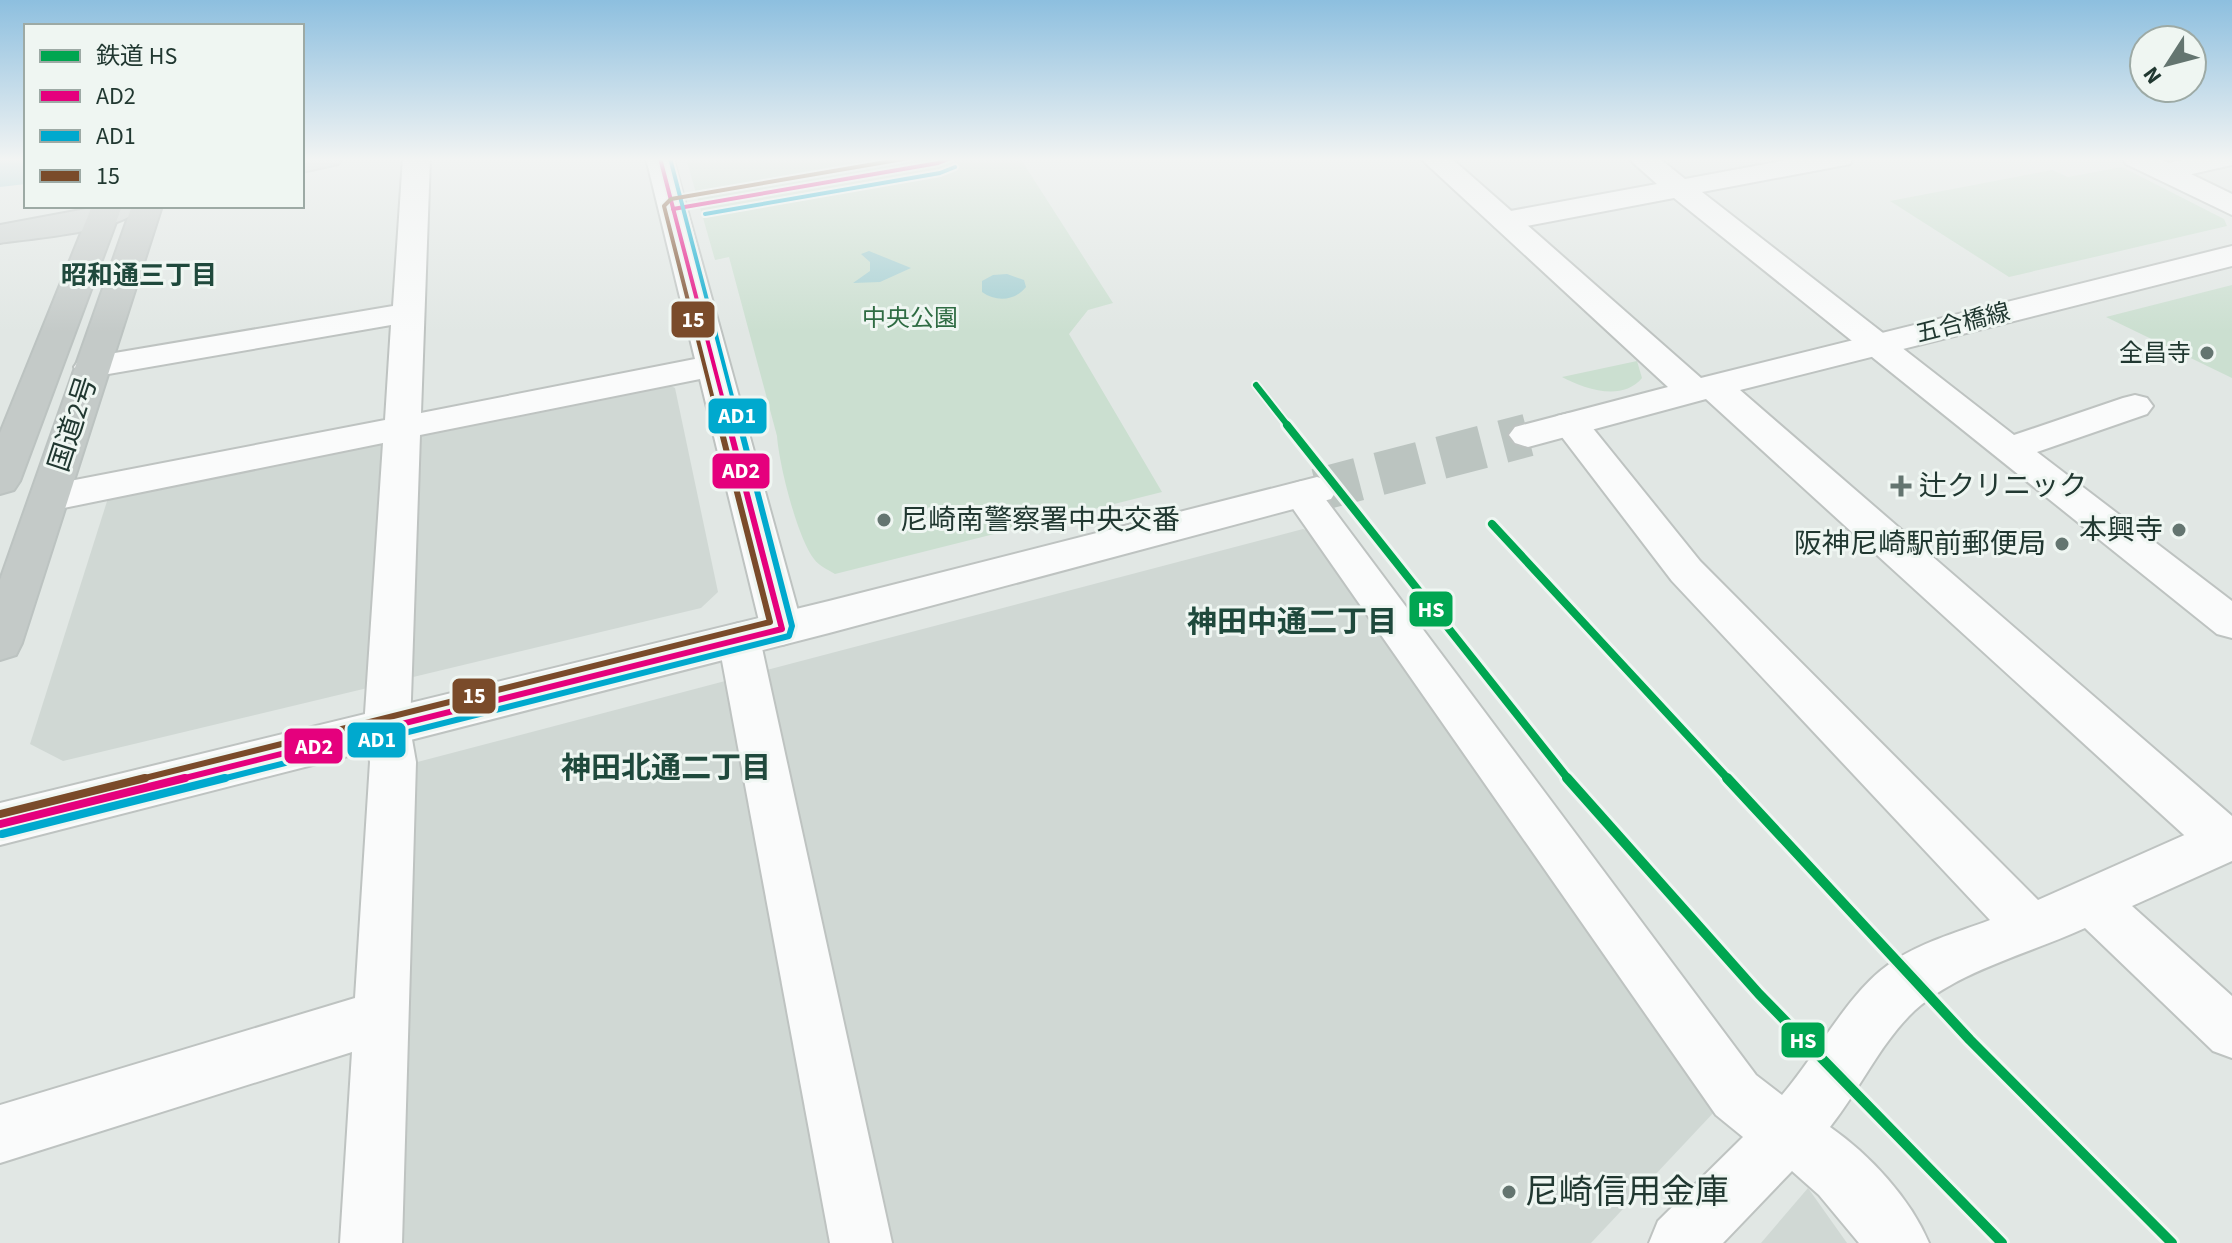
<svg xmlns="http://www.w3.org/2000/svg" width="2232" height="1243" viewBox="0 0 2232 1243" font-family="'Source Sans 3','Noto Sans JP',sans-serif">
<rect width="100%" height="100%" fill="#e1e7e4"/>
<!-- built -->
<g fill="#d0d8d4">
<polygon points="663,382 675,388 718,592 701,608 63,761 30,744 109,495"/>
<polygon points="1303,529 1317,534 1716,1110 1591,1243 391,1243 406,765"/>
<polygon points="1808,1188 1847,1243 1761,1243"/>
</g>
<!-- green -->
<g fill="#cbdfd0">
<path d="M 686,158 L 1020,158 L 1113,303 L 1088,310 L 1069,334 L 1162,492 L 835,574 C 827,569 819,566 814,559 C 797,537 779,464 777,436 L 729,257 L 715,260 Z"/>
<polygon points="2122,167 2224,219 2227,226 2009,277 1890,201 2052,170 2068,177"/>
<polygon points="2232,285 2232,378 2106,317"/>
<path d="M 1637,361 L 1642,378 C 1622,402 1585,389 1562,377 Z"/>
</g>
<!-- water -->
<g fill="#a4cfd2">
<polygon points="0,158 26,158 26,184 0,187"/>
<polygon points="869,251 911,268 880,282 853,283 870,271 870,262 861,254"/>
<path d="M 1007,274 L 1024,280 L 1026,287 C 1015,301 996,302 982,292 L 982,281 L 993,275 Z"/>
</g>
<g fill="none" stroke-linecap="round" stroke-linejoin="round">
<!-- tertiary-tunnel -->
<polyline stroke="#bbc4c0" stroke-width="43" stroke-dasharray="43 21" stroke-linecap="butt" points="1317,490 1528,435"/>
<defs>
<g id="minor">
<polygon points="403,158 430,158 421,413 695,359 646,158 673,158 803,629 797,640 782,645 767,640 761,629 700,379 420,435 410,728 416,762 402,1243 340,1243 352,1052 0,1163 0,1105 355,998 370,762 364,728 383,443 49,511 36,507 30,498 36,489 49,485 385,420 391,325 91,377 79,374 74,367 79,360 91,357 393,306"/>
<polygon points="1628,158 1659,158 1685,179 1797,158 1853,158 1850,164 1840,166 1702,192 2014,435 2123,398 2135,395 2147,398 2153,406 2147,414 2037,452 2232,601 2232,638 2217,634 1674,198 1505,230 1495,227 1490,221 1495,215 1505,212 1657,184"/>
<polygon points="2191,158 2232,158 2232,165 2165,180 2155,178 2151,172 2155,166"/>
<path d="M 1570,413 L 1583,416 L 1700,561 L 2038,900 L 2207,825 L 2232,819 L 2232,861 L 2132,906 L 2232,996 L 2232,1058 L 2213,1051 L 2085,928 C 2029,954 1952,972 1909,1016 C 1878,1048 1858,1092 1830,1127 C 1870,1155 1910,1198 1929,1243 L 1859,1243 L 1819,1195 L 1792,1171 L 1723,1243 L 1649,1243 L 1658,1221 L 1743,1137 L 1716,1115 L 1289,503 L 1283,494 L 1289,485 L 1302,481 L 1315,485 L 1756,1075 L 1782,1095 C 1816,1056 1848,993 1888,965 C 1918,943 1956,933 1990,920 L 1672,581 L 1552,424 L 1557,416 Z"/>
<polygon points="739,623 754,628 760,639 892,1243 830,1243 718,639 724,628"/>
</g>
<g id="tertiary">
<polygon points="1420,158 1451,158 1701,378 2232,246 2232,266 1740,390 2232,816 2232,859 2224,862 2206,855 1706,399 1528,447 1515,443 1509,435 1515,427 1668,387"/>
<polygon points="2122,158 2158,158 2232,194 2232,215 2126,164"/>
<polygon points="1317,477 1331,481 1337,490 1331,499 829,633 0,845 0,803 829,601"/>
</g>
<g id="primary">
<polygon points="302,158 342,158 338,164 302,172"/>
<path d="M 102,206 L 142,206 C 124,232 32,238 0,243 L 0,225 Z"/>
</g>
<g id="trunk">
<polygon points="92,206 122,206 20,481 14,490 0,494 0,433"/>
<polygon points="132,206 162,206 22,643 16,655 0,660 0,580"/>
</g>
</defs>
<!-- minor casing -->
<use href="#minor" stroke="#bec3c1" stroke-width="4"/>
<!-- tertiary casing -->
<use href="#tertiary" stroke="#bec3c1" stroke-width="4"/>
<!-- primary casing -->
<use href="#primary" stroke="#bcc3c1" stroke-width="4"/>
<!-- trunk casing -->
<use href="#trunk" stroke="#bcc3c1" stroke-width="4"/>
<!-- minor -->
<use href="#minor" fill="#fafbfb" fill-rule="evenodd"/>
<!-- tertiary -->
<use href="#tertiary" fill="#fafbfb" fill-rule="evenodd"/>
<!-- primary -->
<use href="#primary" fill="#cdd3d1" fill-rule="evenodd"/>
<!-- trunk -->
<use href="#trunk" fill="#c4cac8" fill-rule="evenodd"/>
<defs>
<g id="bus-1-far2">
<polyline points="660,158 730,427"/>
<polyline points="673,209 938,163 951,158"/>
</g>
<polyline id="bus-1-far1" points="177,780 782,629 729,425"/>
<polyline id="bus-1" points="0,824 185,778"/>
<g id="bus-2-far2">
<polyline points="670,158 740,427"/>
<polyline points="705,214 940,173 955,167"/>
</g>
<polyline id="bus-2-far1" points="218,780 789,636 792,626 740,425"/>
<polyline id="bus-2" points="2,834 225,778"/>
<polyline id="bus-3-far2" points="720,427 664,206 671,199 909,158"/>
<polyline id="bus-3-far1" points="137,780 770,622 720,425"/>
<polyline id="bus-3" points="0,814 145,778"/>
</defs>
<!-- bus-1-far2 casing -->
<use href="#bus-1-far2" stroke="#eff6f2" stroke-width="8"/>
<!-- bus-1-far1 casing -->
<use href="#bus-1-far1" stroke="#eff6f2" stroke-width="12"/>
<!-- bus-1 casing -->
<use href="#bus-1" stroke="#eff6f2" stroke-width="14"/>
<!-- bus-2-far2 casing -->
<use href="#bus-2-far2" stroke="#eff6f2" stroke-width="8"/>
<!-- bus-2-far1 casing -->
<use href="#bus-2-far1" stroke="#eff6f2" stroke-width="12"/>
<!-- bus-2 casing -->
<use href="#bus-2" stroke="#eff6f2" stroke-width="14"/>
<!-- bus-3-far2 casing -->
<use href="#bus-3-far2" stroke="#eff6f2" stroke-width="8"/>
<!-- bus-3-far1 casing -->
<use href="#bus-3-far1" stroke="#eff6f2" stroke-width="12"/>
<!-- bus-3 casing -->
<use href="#bus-3" stroke="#eff6f2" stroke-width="14"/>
<!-- bus-1-far2 -->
<use href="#bus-1-far2" stroke="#e5007d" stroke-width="4"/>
<!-- bus-1-far1 -->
<use href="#bus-1-far1" stroke="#e5007d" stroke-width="6"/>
<!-- bus-1 -->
<use href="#bus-1" stroke="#e5007d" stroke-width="8"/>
<!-- bus-2-far2 -->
<use href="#bus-2-far2" stroke="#00a9ce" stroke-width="4"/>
<!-- bus-2-far1 -->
<use href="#bus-2-far1" stroke="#00a9ce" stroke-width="6"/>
<!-- bus-2 -->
<use href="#bus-2" stroke="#00a9ce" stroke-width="8"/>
<!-- bus-3-far2 -->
<use href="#bus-3-far2" stroke="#7a4b2a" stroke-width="4"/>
<!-- bus-3-far1 -->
<use href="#bus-3-far1" stroke="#7a4b2a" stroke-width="6"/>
<!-- bus-3 -->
<use href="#bus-3" stroke="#7a4b2a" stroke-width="8"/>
<defs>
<polyline id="rail-1-far2" points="1256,385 1289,427"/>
<g id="rail-1-far1">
<polyline points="1287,425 1569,780"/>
<polyline points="1492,524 1729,780"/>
</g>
<g id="rail-1">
<polyline points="1567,778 1759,994 2002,1243"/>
<polyline points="1727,778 1970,1040 2172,1243"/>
</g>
</defs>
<!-- rail-1-far2 casing -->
<use href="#rail-1-far2" stroke="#eff6f2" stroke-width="10"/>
<!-- rail-1-far1 casing -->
<use href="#rail-1-far1" stroke="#eff6f2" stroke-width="14"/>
<!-- rail-1 casing -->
<use href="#rail-1" stroke="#eff6f2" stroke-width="16"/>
<!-- rail-1-far2 -->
<use href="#rail-1-far2" stroke="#00a651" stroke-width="6"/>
<!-- rail-1-far1 -->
<use href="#rail-1-far1" stroke="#00a651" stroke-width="8"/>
<!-- rail-1 -->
<use href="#rail-1" stroke="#00a651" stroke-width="10"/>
</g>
<!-- sky -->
<linearGradient id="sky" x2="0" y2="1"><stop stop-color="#8dbfdf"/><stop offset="0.48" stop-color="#f2f4f3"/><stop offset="1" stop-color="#f2f4f3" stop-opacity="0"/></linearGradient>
<rect width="2232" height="332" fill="url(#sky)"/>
<!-- markers -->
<g fill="#647570" stroke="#eff6f2" stroke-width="3">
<circle cx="2207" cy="353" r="8"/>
<path d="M1897 474h8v8h8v8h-8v8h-8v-8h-8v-8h8z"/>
<circle cx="884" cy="520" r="8"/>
<circle cx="2179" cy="530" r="8"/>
<circle cx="2062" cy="544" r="8"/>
<circle cx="1509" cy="1192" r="8"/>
</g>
<g text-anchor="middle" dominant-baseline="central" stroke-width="6" stroke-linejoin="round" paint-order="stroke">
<!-- far-park labels -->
<g font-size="24" fill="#2f6c43" stroke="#eff6f2">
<text x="910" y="318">中央公園</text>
</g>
<!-- far-street labels -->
<g font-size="24" fill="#213831" stroke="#eff6f2">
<text transform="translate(1963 323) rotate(-14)">五合橋線</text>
</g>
<!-- far-poi labels -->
<g font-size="24" fill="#213831" stroke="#eff6f2" text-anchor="end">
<text x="2191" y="353">全昌寺</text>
</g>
<!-- far-neighbourhood labels -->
<g font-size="26" font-weight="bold" fill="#1f493c" stroke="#eff6f2">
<text x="139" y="275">昭和通三丁目</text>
</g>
<!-- street labels -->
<g font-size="28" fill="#213831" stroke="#eff6f2">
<text transform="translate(73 424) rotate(-72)">国道2号</text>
</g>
<!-- poi labels -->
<g font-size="28" fill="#213831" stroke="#eff6f2" text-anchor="start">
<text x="1919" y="486">辻クリニック</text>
<text x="900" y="520">尼崎南警察署中央交番</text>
<text x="2163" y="530" text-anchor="end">本興寺</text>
<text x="2046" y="544" text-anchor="end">阪神尼崎駅前郵便局</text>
</g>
<!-- neighbourhood labels -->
<g font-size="30" font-weight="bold" fill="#1f493c" stroke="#eff6f2">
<text x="1292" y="622">神田中通二丁目</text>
<text x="666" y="768">神田北通二丁目</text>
</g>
<!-- near-poi labels -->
<g font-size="34" fill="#213831" stroke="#eff6f2" text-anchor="start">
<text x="1525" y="1192">尼崎信用金庫</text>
</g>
</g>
<g stroke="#eff6f2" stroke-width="3">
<rect x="670" y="300" width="46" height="39" rx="8" fill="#7a4b2a"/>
<rect x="707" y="397" width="61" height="38" rx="8" fill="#00a9ce"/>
<rect x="711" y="452" width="60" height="38" rx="8" fill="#e5007d"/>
<rect x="1408" y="590" width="46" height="38" rx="8" fill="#00a651"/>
<rect x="451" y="677" width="46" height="38" rx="8" fill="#7a4b2a"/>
<rect x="346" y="721" width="61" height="38" rx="8" fill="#00a9ce"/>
<rect x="283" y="727" width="61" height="38" rx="8" fill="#e5007d"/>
<rect x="1780" y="1021" width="46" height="38" rx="8" fill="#00a651"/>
</g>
<g font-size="22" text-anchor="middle" font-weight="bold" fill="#fff">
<text x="693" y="327">15</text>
<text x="737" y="423">AD1</text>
<text x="741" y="478">AD2</text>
<text x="1431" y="617">HS</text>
<text x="474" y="703">15</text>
<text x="377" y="747">AD1</text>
<text x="314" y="754">AD2</text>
<text x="1803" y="1048">HS</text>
</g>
<!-- legend -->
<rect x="24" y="24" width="280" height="184" fill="#eff6f2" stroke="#9daaa5" stroke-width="2"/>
<rect x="40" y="50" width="40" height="12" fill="#00a651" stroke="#9daaa5" stroke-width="2"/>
<text x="96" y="64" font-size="24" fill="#213831">鉄道 HS</text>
<rect x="40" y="90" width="40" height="12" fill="#e5007d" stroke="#9daaa5" stroke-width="2"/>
<text x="96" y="104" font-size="24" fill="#213831">AD2</text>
<rect x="40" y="130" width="40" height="12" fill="#00a9ce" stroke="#9daaa5" stroke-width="2"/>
<text x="96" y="144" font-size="24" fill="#213831">AD1</text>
<rect x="40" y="170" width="40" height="12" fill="#7a4b2a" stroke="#9daaa5" stroke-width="2"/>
<text x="96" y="184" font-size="24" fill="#213831">15</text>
<!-- north arrow -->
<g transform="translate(2168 64) rotate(234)"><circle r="38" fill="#eff6f2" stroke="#9daaa5" stroke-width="2"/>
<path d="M0-6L14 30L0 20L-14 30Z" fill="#647570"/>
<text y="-12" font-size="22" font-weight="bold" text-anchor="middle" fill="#213831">N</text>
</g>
</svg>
